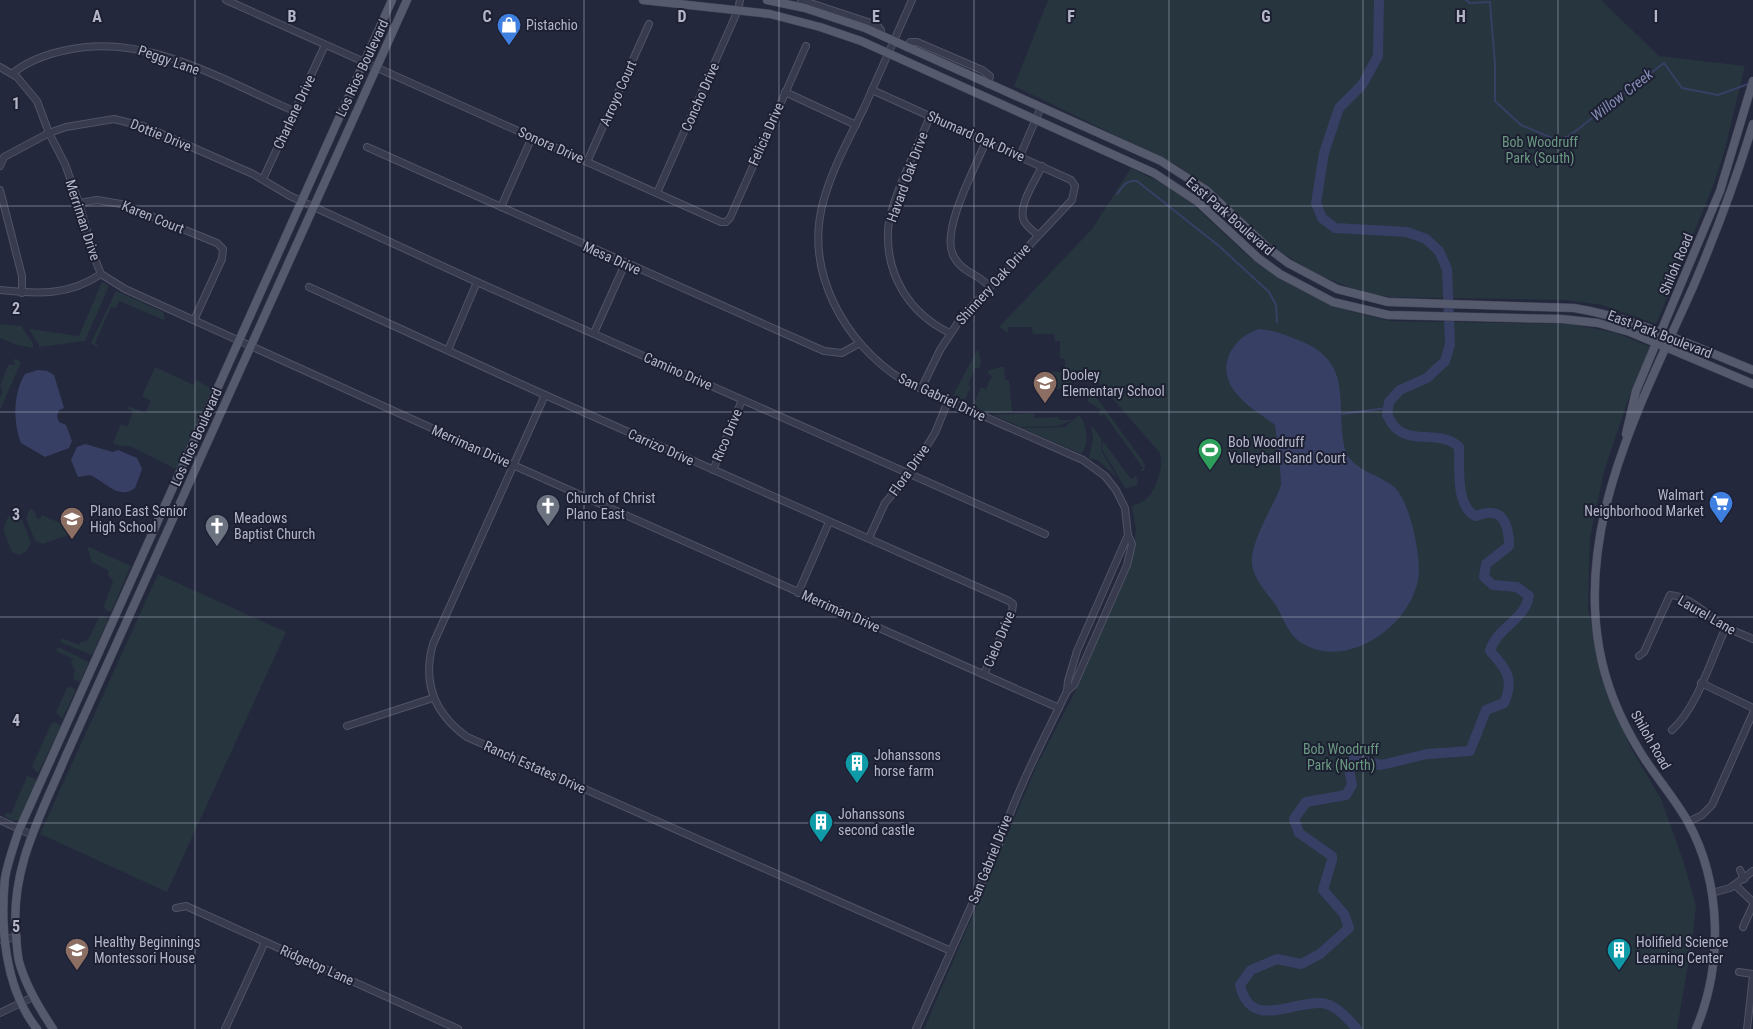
<svg xmlns="http://www.w3.org/2000/svg" width="1753" height="1029" viewBox="0 0 1753 1029" font-family="'Roboto Condensed',sans-serif">
<rect width="100%" height="100%" fill="#24283d"/>
<!-- green -->
<g fill="#26353e">
<polygon points="1048,0 1601,0 1659,56 1745,66 1724,153 1712,189 1656,324 1602,305 1566,300 1391,297 1363,293 1312,272 1270,245 1216,193 1175,164 1014,86"/>
<path d="M 1131,168 L 1161,183 L 1189,201 L 1247,255 L 1275,276 L 1333,307 L 1389,321 L 1571,324 L 1616,333 L 1651,347 L 1629,397 L 1604,471 L 1590,537 L 1588,607 L 1602,680 L 1631,748 L 1661,799 L 1683,860 L 1696,905 L 1692,942 L 1677,1029 L 924,1029 L 1037,765 L 1077,688 L 1086,662 L 1131,562 L 1136,530 L 1132,506 C 1137,504 1144,502 1147,498 C 1157,489 1164,465 1160,453 L 1091,374 L 1081,376 L 1074,382 L 1065,372 L 1070,370 L 1065,370 L 1065,359 L 1060,358 L 1060,341 L 1055,341 L 1054,334 L 1033,334 L 1031,327 L 1008,327 L 1008,333 L 999,327 L 997,329 L 1092,229 Z"/>
<polygon points="102,282 108,285 108,288 85,341 40,347 29,329 79,336"/>
<polygon points="116,291 163,312 165,317 164,320 119,301 116,308 111,307 95,343 98,345 97,347 91,343"/>
<polygon points="0,324 21,326 33,343 33,348 17,345 0,338"/>
<polygon points="978,349 981,363 979,369 975,368 968,385 971,387 964,401 953,395"/>
<polygon points="15,359 21,362 0,410 0,397 3,392 0,386 8,365 16,365 13,360"/>
<polygon points="155,367 194,385 196,380 212,389 176,469 130,446 121,446 113,443 121,424 127,427 133,412 128,409 129,406 145,413 151,401 142,396"/>
<path d="M 1001,367 L 1004,367 L 1005,380 L 1009,380 L 1012,412 C 999,413 981,416 974,403 L 981,387 L 986,389 L 992,376 L 987,373 L 989,370 Z"/>
<polygon points="1051,372 1063,372 1072,383 1071,390 1056,389 1056,384 1044,374 1051,374"/>
<polygon points="1088,392 1094,394 1145,464 1144,471 1140,471 1143,468 1104,414 1099,416 1100,409 1088,402 1088,397 1091,396 1088,395"/>
<polygon points="1034,413 1034,418 1059,417 1059,420 1073,420 1058,426 1021,427 993,415"/>
<path d="M 1079,415 C 1087,423 1090,444 1081,454 L 1022,428 L 1065,427 Z"/>
<polygon points="1091,425 1101,438 1102,452 1117,478 1099,461 1089,458 1093,439"/>
<polygon points="1102,440 1131,479 1136,476 1138,482 1137,485 1126,489 1103,451"/>
<polygon points="30,509 34,511 37,518 40,519 42,515 69,527 73,529 71,534 43,544 35,541 26,518"/>
<polygon points="12,515 22,520 31,543 26,552 19,555 12,552 3,529 8,517"/>
<polygon points="87,546 131,566 111,612 106,610 104,606 113,581 108,575 109,571 92,562"/>
<polygon points="158,574 286,632 167,892 40,834"/>
<polygon points="102,615 108,620 92,655 60,642 62,638 79,645 81,642 88,640 99,617"/>
<polygon points="58,647 89,662 80,682 73,679 75,670 71,663 73,659 56,651"/>
<polygon points="71,687 76,690 62,719 56,712 67,688"/>
<polygon points="55,722 61,726 38,773 32,767 51,724"/>
<polygon points="24,774 37,780 19,820 13,821 0,814 4,816 7,813 11,814 27,777"/>
</g>
<!-- water -->
<g fill="#383f64">
<path d="M 1259,329 C 1273,330 1285,335 1298,340 C 1353,361 1336,398 1344,445 C 1348,470 1378,473 1394,487 C 1409,499 1419,550 1419,569 C 1419,621 1348,674 1300,642 C 1287,633 1283,616 1275,604 C 1267,593 1257,583 1253,569 C 1246,546 1274,507 1281,485 C 1282,481 1276,434 1275,425 C 1262,415 1246,406 1236,393 C 1215,368 1231,338 1259,329 Z"/>
<path d="M 38,370 L 47,371 L 54,375 L 64,408 L 59,410 L 57,416 L 59,422 L 66,425 L 72,441 L 69,448 L 45,457 L 21,443 C 13,421 13,394 25,374 Z"/>
<path d="M 85,444 L 113,452 L 118,450 L 137,458 L 142,469 L 135,488 C 118,501 105,481 90,475 L 78,477 L 71,460 L 77,447 Z"/>
</g>
<g fill="none" stroke-linecap="round" stroke-linejoin="round">
<!-- stream -->
<g stroke="#383f64" stroke-width="2">
<polyline points="1466,0 1470,3 1490,2 1495,64 1495,101 1521,125 1557,140 1569,136 1664,63 1682,88 1718,95 1748,84"/>
<path d="M 1117,194 C 1123,186 1127,179 1137,181 L 1219,246 L 1269,292 L 1276,305 L 1277,322"/>
<polyline points="1342,414 1387,408"/>
</g>
<!-- river -->
<path stroke="#383f64" stroke-width="10" d="M 1357,1029 C 1348,1019 1335,1003 1320,1003 C 1287,1003 1250,1029 1240,985 L 1251,970 L 1277,959 L 1301,964 L 1320,954 L 1349,928 L 1344,914 L 1323,890 L 1332,860 L 1332,856 L 1299,833 L 1294,819 L 1306,802 L 1346,795 L 1352,785 L 1349,768 L 1353,759 L 1381,765 L 1427,754 L 1470,751 L 1486,710 L 1504,703 C 1515,678 1506,669 1490,651 C 1496,628 1525,620 1529,596 L 1517,587 L 1493,585 L 1484,577 L 1486,564 L 1509,546 C 1509,535 1507,513 1491,513 C 1486,512 1480,515 1475,516 C 1455,504 1460,468 1459,447 C 1442,430 1412,444 1396,428 C 1392,425 1390,419 1387,415 L 1389,402 L 1400,390 L 1427,378 L 1445,361 L 1450,344 L 1447,269 L 1439,251 L 1426,239 L 1407,232 L 1335,228 L 1322,218 L 1316,203 L 1324,153 L 1339,108 L 1362,85 L 1378,56 L 1379,0"/>
<defs>
<g id="minor">
<polyline points="226,0 721,222 726,222 730,218 806,46"/>
<polyline points="801,0 877,25 881,30 880,35"/>
<path d="M 912,0 C 896,36 880,72 864,108 C 850,137 833,167 824,199 C 803,270 844,344 904,381 L 1083,460 L 1105,476 L 1116,490 L 1125,508 L 1128,535 L 1132,544 L 1127,565 L 1074,685 L 1067,691 C 1043,741 1017,789 1000,842 L 916,1029"/>
<polyline points="908,48 910,42 917,42 982,70 990,76 988,84"/>
<polyline points="0,67 17,77 37,101 49,133 65,164 79,203 95,259 101,274 125,289 513,465 1059,708"/>
<path d="M 12,74 C 27,61 47,54 67,50 C 146,32 224,81 294,111"/>
<polyline points="872,90 1071,180 1075,186 1072,200 961,318 940,350 921,389"/>
<polyline points="785,92 856,125"/>
<path d="M 930,116 C 919,145 889,202 888,231 C 886,276 910,314 950,333"/>
<path d="M 986,141 C 976,167 939,232 954,257 C 962,272 978,274 989,286"/>
<polyline points="367,147 824,351 842,353 858,344"/>
<polyline points="1020,156 1041,107"/>
<polyline points="587,162 649,24"/>
<polyline points="0,166 4,157 49,133 66,127 114,119 146,127 253,174 290,196 477,282 1045,534"/>
<polyline points="263,179 325,45"/>
<polyline points="0,190 22,276 22,293"/>
<polyline points="657,193 738,10 740,0"/>
<polyline points="79,203 97,200 121,204 217,243 223,249 222,259 194,320"/>
<polyline points="501,207 532,137"/>
<path d="M 1038,235 C 1033,231 1027,227 1024,221 C 1017,206 1036,180 1042,166"/>
<polyline points="309,287 545,395 1009,601 1013,604 1012,612 984,674"/>
<path d="M 0,290 C 37,294 69,296 101,274"/>
<polyline points="594,333 625,264"/>
<polyline points="448,350 477,282"/>
<path d="M 545,395 L 433,644 C 422,683 435,714 467,737 L 951,951"/>
<polyline points="713,470 742,400"/>
<polyline points="869,538 885,503 910,473 935,433 948,401"/>
<polyline points="798,593 829,522"/>
<path d="M 1639,656 L 1644,652 L 1670,595 C 1690,596 1708,616 1724,626 C 1733,631 1744,635 1753,639"/>
<polyline points="1701,683 1753,708"/>
<polyline points="1067,691 1068,681 1077,651 1128,535"/>
<polyline points="347,726 433,698"/>
<path d="M 1672,730 C 1697,708 1712,657 1726,627"/>
<polyline points="0,820 32,835"/>
<polyline points="1688,822 1702,815 1712,805 1753,713"/>
<polyline points="1740,870 1744,879"/>
<polyline points="1735,885 1753,902"/>
<polyline points="1712,893 1730,888 1753,871"/>
<polyline points="176,908 186,906 458,1029"/>
<polyline points="1743,927 1753,905"/>
<polyline points="0,940 17,937"/>
<polyline points="1739,972 1753,974"/>
<polyline points="0,1013 33,997"/>
<polyline points="225,1029 265,942"/>
<polyline points="1747,1029 1753,976"/>
</g>
<g id="major">
<polyline points="643,0 770,14 820,27 861,41 1154,173 1198,202 1258,258 1280,274 1333,302 1388,315 1562,319 1598,323 1630,332 1753,384"/>
<path d="M 767,0 L 805,8 L 865,28 L 1161,161 L 1206,190 L 1268,248 L 1288,263 L 1337,289 L 1388,302 L 1574,308 C 1636,318 1695,347 1753,370"/>
<polyline points="1626,434 1636,391 1720,191 1753,81"/>
<path d="M 37,1029 C 5,989 0,927 5,878 C 8,861 14,845 19,830 L 392,0"/>
<path d="M 53,1029 C 40,1009 27,988 20,965 C 17,956 17,945 16,935 C 10,869 40,817 65,758 L 407,0"/>
<path d="M 1696,1029 C 1723,965 1722,884 1688,822 C 1674,797 1654,775 1639,750 C 1620,719 1605,682 1599,647 C 1577,519 1643,400 1693,287 C 1716,233 1736,180 1753,124"/>
</g>
</defs>
<!-- minor casing -->
<use href="#minor" stroke="#505365" stroke-width="8"/>
<!-- major casing -->
<use href="#major" stroke="#414456" stroke-width="9"/>
<!-- minor -->
<use href="#minor" stroke="#383b4d" stroke-width="6"/>
<!-- major -->
<use href="#major" stroke="#565a6d" stroke-width="8"/>
</g>
<!-- grid -->
<path fill="none" stroke="#b4b6c8" stroke-width="1" stroke-opacity="0.55" d="M 195,0 L 195,1029M 390,0 L 390,1029M 584,0 L 584,1029M 779,0 L 779,1029M 974,0 L 974,1029M 1169,0 L 1169,1029M 1363,0 L 1363,1029M 1558,0 L 1558,1029M 0,206 L 1753,206M 0,412 L 1753,412M 0,617 L 1753,617M 0,823 L 1753,823"/>
<!-- icons -->
<defs>
<symbol id="shop-pin" viewBox="-11 -11 22 30"><path d="M0 17L-7.5 6A9.5 9.5 0 1 1 7.5 6Z" fill="#3f7fe0" stroke="#1d2032"/><path d="M-5-2.5h2.3a2.7 3.5 0 0 1 5.4 0H5L5.5 6h-11ZM-1.5-2.5h3a1.5 2.3 0 0 0-3 0Z" fill="#fff"/></symbol>
<symbol id="school-pin" viewBox="-11 -11 22 30"><path d="M0 17L-7.5 6A9.5 9.5 0 1 1 7.5 6Z" fill="#8d6e63" stroke="#1d2032"/><path d="M0-5L7-2L0 1L-7-2ZM-4 1L0 2.5L4 1V4Q0 6-4 4Z" fill="#fff"/></symbol>
<symbol id="stadium-pin" viewBox="-11 -11 22 30"><path d="M0 17L-7.5 6A9.5 9.5 0 1 1 7.5 6Z" fill="#2e9e5b" stroke="#1d2032"/><path d="M0-5a6.5 5 0 1 0 0 10a6.5 5 0 1 0 0-10ZM-3.5-1.8h7v3.6h-7Z" fill="#fff"/></symbol>
<symbol id="supermarket-pin" viewBox="-11 -11 22 30"><path d="M0 17L-7.5 6A9.5 9.5 0 1 1 7.5 6Z" fill="#3f7fe0" stroke="#1d2032"/><path d="M-6-5.5h2.5l.6 2H6L4.5 2H-2.5L-4.4-4H-6ZM-1.5 3.2a1.3 1.3 0 1 0 .1 0ZM3 3.2a1.3 1.3 0 1 0 .1 0Z" fill="#fff"/></symbol>
<symbol id="church-pin" viewBox="-11 -11 22 30"><path d="M0 17L-7.5 6A9.5 9.5 0 1 1 7.5 6Z" fill="#6b7280" stroke="#1d2032"/><path d="M-1.2-6h2.4v3.5h3.3v2.4h-3.3V6h-2.4V-.1h-3.3v-2.4h3.3Z" fill="#fff"/></symbol>
<symbol id="building-pin" viewBox="-11 -11 22 30"><path d="M0 17L-7.5 6A9.5 9.5 0 1 1 7.5 6Z" fill="#0f9aa8" stroke="#1d2032"/><path d="M-4-6H4V6H1V3H-1V6H-4ZM-2.5-4.3h1.7v1.8h-1.7ZM.8-4.3h1.7v1.8H.8ZM-2.5-1h1.7V.8h-1.7ZM.8-1h1.7V.8H.8Z" fill="#fff"/></symbol>
</defs>
<g fill-rule="evenodd">
<use href="#shop-pin" x="495" y="11" width="28" height="38"/>
<use href="#school-pin" x="1031" y="369" width="28" height="38"/>
<use href="#stadium-pin" x="1196" y="436" width="28" height="38"/>
<use href="#supermarket-pin" x="1707" y="489" width="28" height="38"/>
<use href="#church-pin" x="534" y="492" width="28" height="38"/>
<use href="#school-pin" x="58" y="505" width="28" height="38"/>
<use href="#church-pin" x="203" y="512" width="28" height="38"/>
<use href="#building-pin" x="843" y="749" width="28" height="38"/>
<use href="#building-pin" x="807" y="808" width="28" height="38"/>
<use href="#school-pin" x="63" y="936" width="28" height="38"/>
<use href="#building-pin" x="1605" y="936" width="28" height="38"/>
</g>
<g text-anchor="middle" dominant-baseline="central" stroke-width="4" stroke-linejoin="round" paint-order="stroke">
<!-- poi labels -->
<g font-size="14" fill="#b4b6c8" stroke="#1d2032" text-anchor="start">
<text x="526" y="25">Pistachio</text>
<text x="1062" y="375">Dooley<tspan x="1062" dy="16">Elementary School</tspan></text>
<text x="1228" y="442">Bob Woodruff<tspan x="1228" dy="16">Volleyball Sand Court</tspan></text>
<text x="1704" y="495" text-anchor="end">Walmart<tspan x="1704" dy="16">Neighborhood Market</tspan></text>
<text x="566" y="498">Church of Christ<tspan x="566" dy="16">Plano East</tspan></text>
<text x="90" y="511">Plano East Senior<tspan x="90" dy="16">High School</tspan></text>
<text x="234" y="518">Meadows<tspan x="234" dy="16">Baptist Church</tspan></text>
<text x="874" y="755">Johanssons<tspan x="874" dy="16">horse farm</tspan></text>
<text x="838" y="814">Johanssons<tspan x="838" dy="16">second castle</tspan></text>
<text x="94" y="942">Healthy Beginnings<tspan x="94" dy="16">Montessori House</tspan></text>
<text x="1636" y="942">Holifield Science<tspan x="1636" dy="16">Learning Center</tspan></text>
</g>
<!-- street labels -->
<g font-size="14" fill="#b4b6c8" stroke="#1d2032">
<text transform="translate(169 60) rotate(19)">Peggy Lane</text>
<text transform="translate(362 68) rotate(-65)">Los Rios Boulevard</text>
<text transform="translate(618 93) rotate(-66)">Arroyo Court</text>
<text transform="translate(700 97) rotate(-66)">Concho Drive</text>
<text transform="translate(294 112) rotate(-65)">Charlene Drive</text>
<text transform="translate(766 134) rotate(-66)">Felicia Drive</text>
<text transform="translate(161 135) rotate(22)">Dottie Drive</text>
<text transform="translate(976 136) rotate(24)">Shumard Oak Drive</text>
<text transform="translate(551 145) rotate(24)">Sonora Drive</text>
<text transform="translate(907 177) rotate(-70)">Havard Oak Drive</text>
<text transform="translate(1230 216) rotate(41)">East Park Boulevard</text>
<text transform="translate(153 217) rotate(22)">Karen Court</text>
<text transform="translate(83 220) rotate(72)">Merriman Drive</text>
<text transform="translate(612 258) rotate(24)">Mesa Drive</text>
<text transform="translate(1676 264) rotate(-67)">Shiloh Road</text>
<text transform="translate(993 284) rotate(-48)">Shinnery Oak Drive</text>
<text transform="translate(1660 334) rotate(21)">East Park Boulevard</text>
<text transform="translate(678 371) rotate(24)">Camino Drive</text>
<text transform="translate(942 397) rotate(25)">San Gabriel Drive</text>
<text transform="translate(727 435) rotate(-67)">Rico Drive</text>
<text transform="translate(196 437) rotate(-66)">Los Rios Boulevard</text>
<text transform="translate(471 446) rotate(24)">Merriman Drive</text>
<text transform="translate(661 447) rotate(24)">Carrizo Drive</text>
<text transform="translate(909 470) rotate(-55)">Flora Drive</text>
<text transform="translate(841 611) rotate(24)">Merriman Drive</text>
<text transform="translate(1707 615) rotate(30)">Laurel Lane</text>
<text transform="translate(999 639) rotate(-67)">Cielo Drive</text>
<text transform="translate(1651 740) rotate(60)">Shiloh Road</text>
<text transform="translate(535 767) rotate(24)">Ranch Estates Drive</text>
<text transform="translate(990 859) rotate(-68)">San Gabriel Drive</text>
<text transform="translate(317 965) rotate(24)">Ridgetop Lane</text>
</g>
<!-- park labels -->
<g font-size="14" fill="#6b9981" stroke="#1d2032">
<text x="1540" y="142">Bob Woodruff<tspan x="1540" dy="16">Park (South)</tspan></text>
<text x="1341" y="749">Bob Woodruff<tspan x="1341" dy="16">Park (North)</tspan></text>
</g>
<!-- water labels -->
<g font-size="15" font-style="italic" fill="#838bb4" stroke="#1d2032">
<text transform="translate(1622 95) rotate(-38)">Willow Creek</text>
</g>
</g>
<g font-size="16" text-anchor="middle" font-weight="bold" fill="#b4b6c8" stroke="#1d2032" stroke-width="4" stroke-linejoin="round" paint-order="stroke">
<text x="97" y="22">A</text>
<text x="292" y="22">B</text>
<text x="487" y="22">C</text>
<text x="682" y="22">D</text>
<text x="876" y="22">E</text>
<text x="1071" y="22">F</text>
<text x="1266" y="22">G</text>
<text x="1461" y="22">H</text>
<text x="1656" y="22">I</text>
<text x="16" y="109">1</text>
<text x="16" y="314">2</text>
<text x="16" y="520">3</text>
<text x="16" y="726">4</text>
<text x="16" y="932">5</text>
</g>
</svg>
